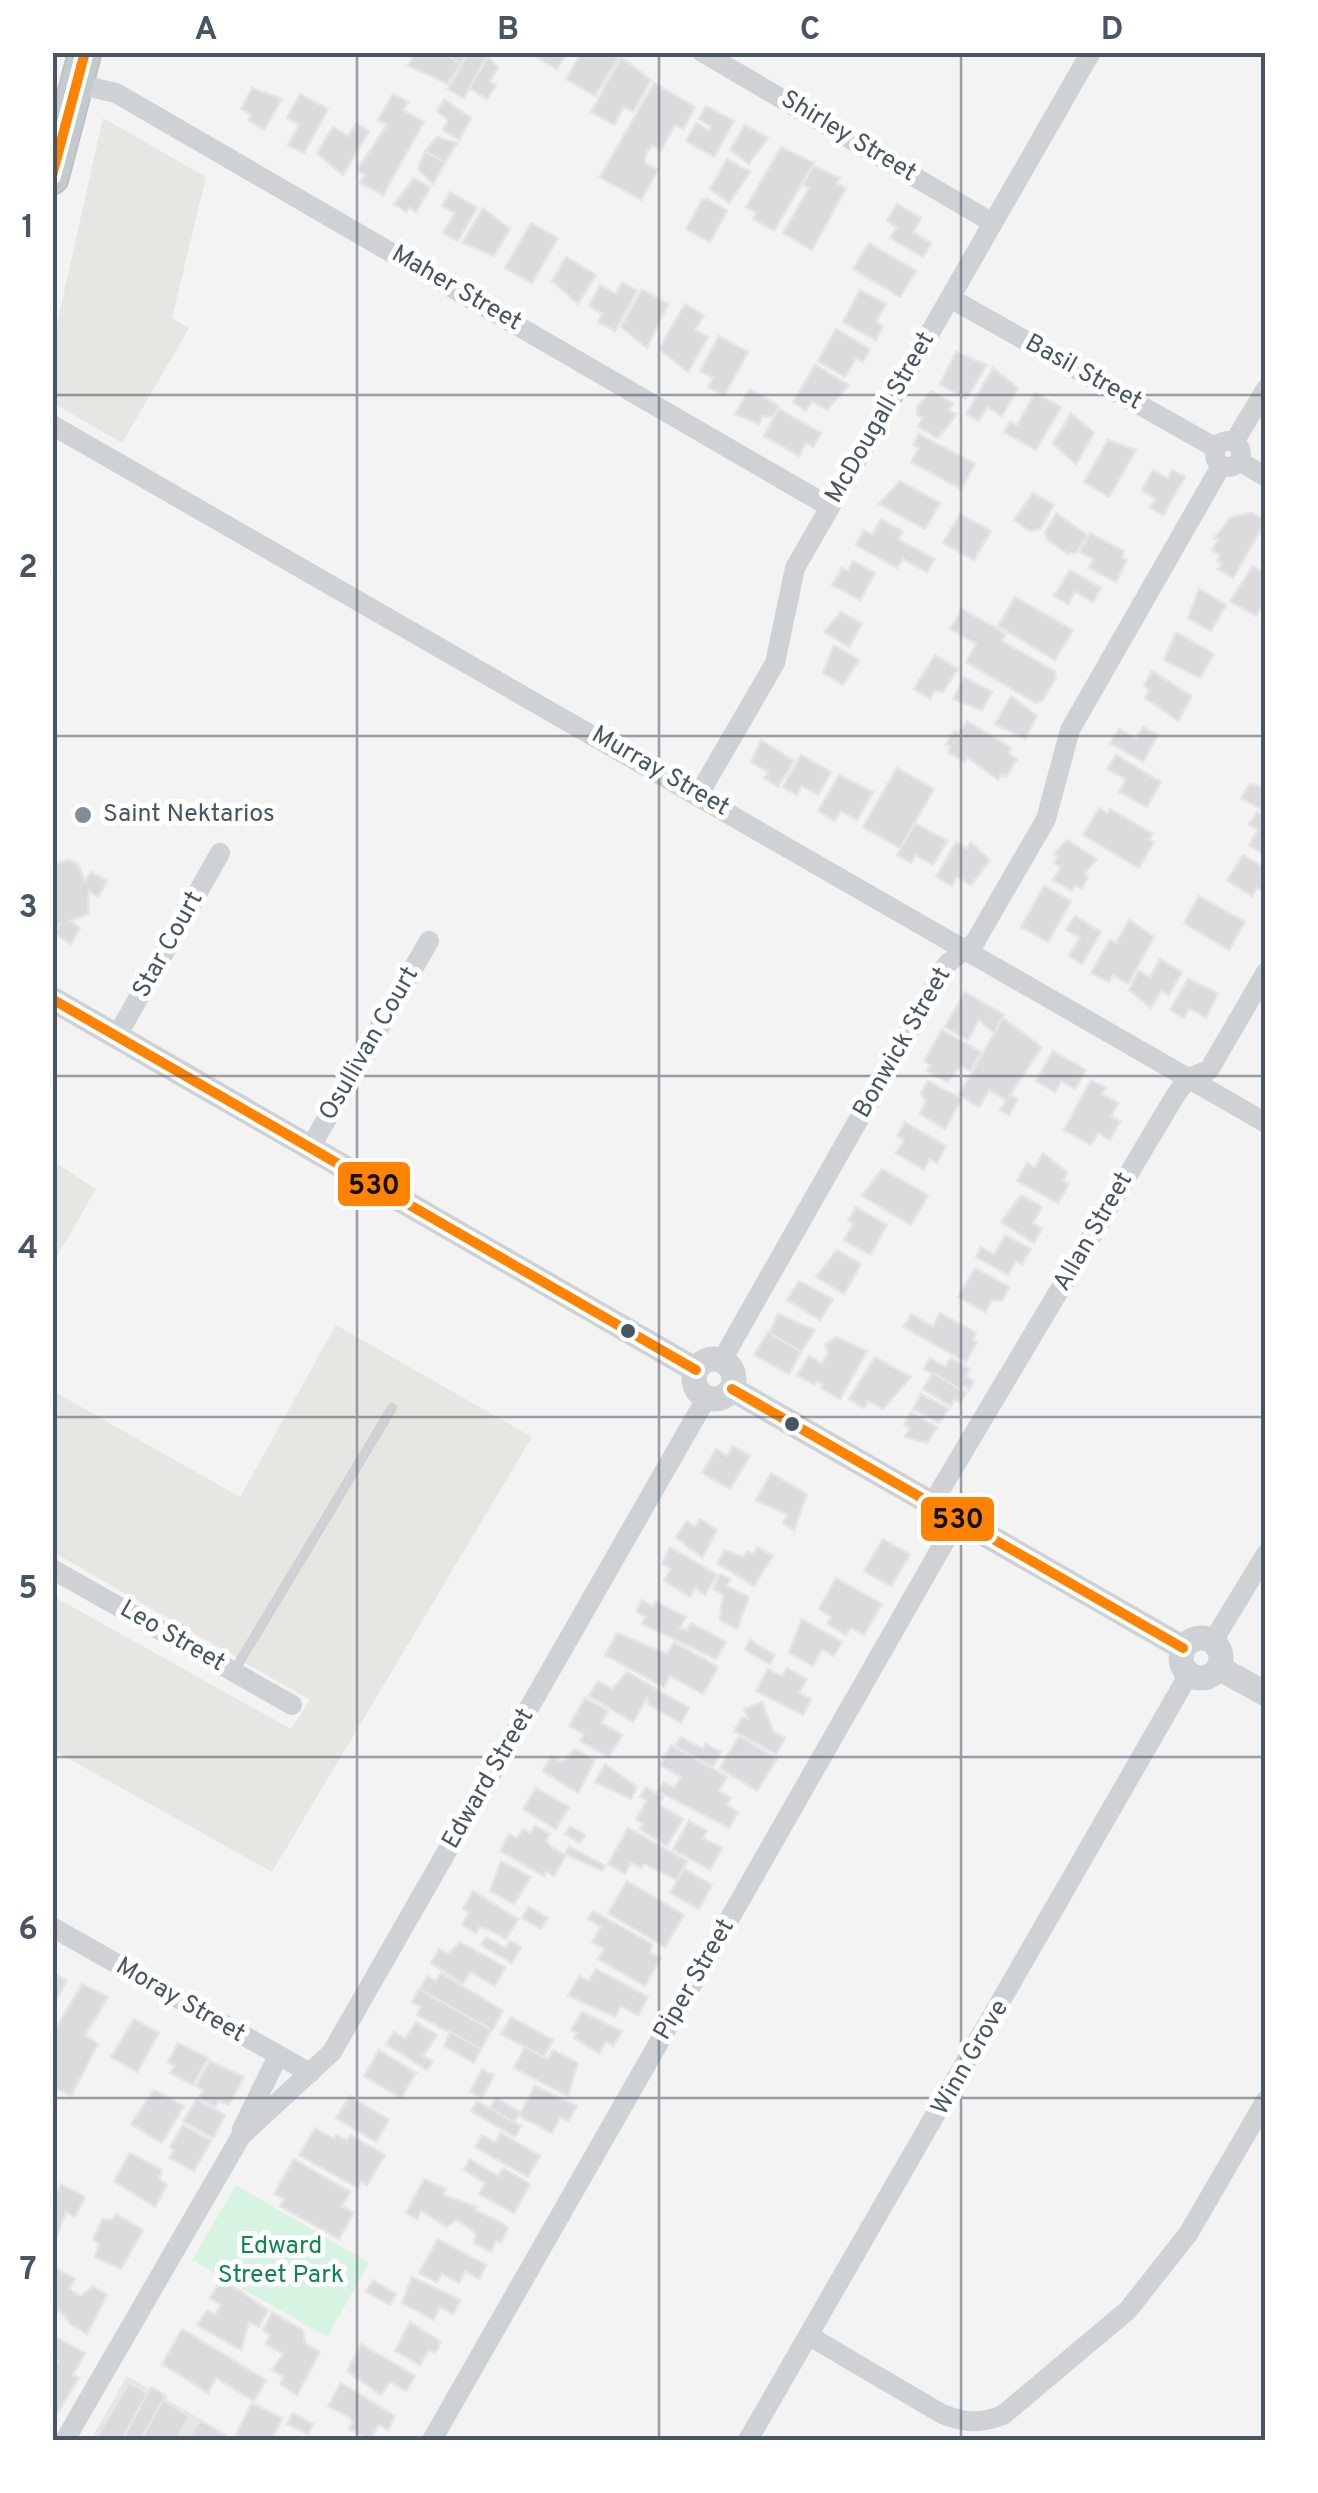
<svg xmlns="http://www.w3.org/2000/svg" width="1318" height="2493" viewBox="0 0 1318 2493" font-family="Overpass,sans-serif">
<rect width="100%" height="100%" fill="#f4f3f3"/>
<!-- commercial -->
<g fill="#e8e6e2">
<polygon points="103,118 206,177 172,318 189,328 122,443 53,403 53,342"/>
<polygon points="53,1161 96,1189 53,1263"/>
<polygon points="336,1325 532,1437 272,1872 53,1750 53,1596 291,1729 310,1700 53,1552 53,1391 240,1497"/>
<polygon points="127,2376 200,2419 188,2440 91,2440"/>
</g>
<!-- green -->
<polygon fill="#d7f4e2" points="236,2185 369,2263 327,2337 192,2260"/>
<!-- building -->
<g fill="#dbdbdd" stroke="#e5e5e6" stroke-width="2.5">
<polygon points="416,52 442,52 461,64 448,84 408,66"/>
<polygon points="442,52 468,52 461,64"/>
<polygon points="469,52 488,56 464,98 448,89"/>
<polygon points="528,52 567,52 557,69"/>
<polygon points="582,52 619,56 595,96 566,79"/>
<polygon points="488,56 498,68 490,81 496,85 487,99 469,88"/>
<polygon points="621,57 651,80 633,112 624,107 614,125 591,112"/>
<polygon points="654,83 695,107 683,129 675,125 661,150 652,145 646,154 645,163 658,170 641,200 600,177"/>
<polygon points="252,88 282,99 264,130 248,120 251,115 241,109"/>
<polygon points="300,94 328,109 304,153 288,145 299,125 287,118"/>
<polygon points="393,94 408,102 403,110 424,122 383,195 360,183 365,175 357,170 387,125 378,120"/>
<polygon points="444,99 471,118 459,140 443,130 448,120 437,111"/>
<polygon points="706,106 734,121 714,157 686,141 696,123 709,131 711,126 699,119"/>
<polygon points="356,123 369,131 343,175 317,153 333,127 348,136"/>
<polygon points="745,125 768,138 749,164 730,150"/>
<polygon points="437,137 457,143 445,163 425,151"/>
<polygon points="781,147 814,163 774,231 753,219 756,213 746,207"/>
<polygon points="425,151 445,163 433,184 418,169"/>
<polygon points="727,159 750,172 729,203 710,189"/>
<polygon points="813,166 840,178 837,183 846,188 812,250 783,233 809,188 803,185"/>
<polygon points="414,178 430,188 416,212 409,208 406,212 394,204"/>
<polygon points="450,192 477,208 458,241 443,233 455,213 442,206"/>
<polygon points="708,199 727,211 710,242 686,229 702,200"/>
<polygon points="897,204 921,218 913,232 931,243 923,257 890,238 897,227 887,221"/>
<polygon points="483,208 510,229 494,256 462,243"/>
<polygon points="531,223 558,238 532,283 505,268"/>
<polygon points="869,243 916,271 900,297 853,269"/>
<polygon points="566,257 596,275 578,304 552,281"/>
<polygon points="622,282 637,291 615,331 598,322 602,314 589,306 600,285 616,294"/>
<polygon points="642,289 668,304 647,348 621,327"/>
<polygon points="860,290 886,304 876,322 883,326 876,340 843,322"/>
<polygon points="685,304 704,315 695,330 708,337 688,372 659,349"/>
<polygon points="836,329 870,349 863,362 856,358 845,377 818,361"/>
<polygon points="719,336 748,352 724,396 708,387 713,378 700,371"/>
<polygon points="956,352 987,365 966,399 940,384"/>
<polygon points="815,365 849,385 827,410 812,401 806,411 793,402"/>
<polygon points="993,368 1018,388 1002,416 987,407 979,421 966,414"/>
<polygon points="750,389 779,406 773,417 763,416 759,424 735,414"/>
<polygon points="931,391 953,403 949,410 957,414 938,438 918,426 923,418 917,415 917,407"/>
<polygon points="1035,393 1061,407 1036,450 1004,432 1010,422 1017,425"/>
<polygon points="779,409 821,433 813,447 806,443 799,456 764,436"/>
<polygon points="1071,413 1094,433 1076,464 1053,444"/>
<polygon points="919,434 975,464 961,489 911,462 919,448 913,445"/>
<polygon points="1108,440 1136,450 1109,497 1084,482"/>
<polygon points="1153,470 1168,479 1172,470 1185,477 1163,515 1150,508 1156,499 1142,490"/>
<polygon points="900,481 940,503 925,529 879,504"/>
<polygon points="1033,493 1054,505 1040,529 1029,531 1014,520"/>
<polygon points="1056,513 1087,535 1077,552 1068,554 1047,540 1045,533"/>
<polygon points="1252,513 1266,521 1233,578 1218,569 1222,563 1217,561 1220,555 1212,550 1218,540 1214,538 1231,517"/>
<polygon points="960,514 991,531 974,560 943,543"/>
<polygon points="881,519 903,532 898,539 934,559 927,572 903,559 897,568 856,545 864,530 872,535"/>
<polygon points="1090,533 1124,551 1122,557 1127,560 1116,582 1089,568 1093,559 1080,552"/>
<polygon points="853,561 875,573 860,600 832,585 842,568 848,571"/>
<polygon points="1253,566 1266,574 1266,599 1256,616 1230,601"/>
<polygon points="1070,570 1101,588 1093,602 1075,592 1068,604 1054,596"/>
<polygon points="1199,589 1226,605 1211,631 1188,618"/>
<polygon points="1015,597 1073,630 1055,660 998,626"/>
<polygon points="962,609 1006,634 1002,641 1054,671 1056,678 1042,701 1036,703 966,662 976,644 950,629"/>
<polygon points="841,612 862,624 849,647 824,632"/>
<polygon points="1176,632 1214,654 1200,678 1164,660"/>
<polygon points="834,645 859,660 843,685 823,673"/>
<polygon points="935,655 958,669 943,692 934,691 930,699 914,689"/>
<polygon points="1152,671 1192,696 1178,721 1145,698 1149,691 1144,685"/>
<polygon points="964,677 992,692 982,710 953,699"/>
<polygon points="1011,696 1037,716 1025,739 995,724"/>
<polygon points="967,721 1011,748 1008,753 1017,759 1006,777 1001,775 998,780 967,757 964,762 948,752 951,747 946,744 954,731 959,733"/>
<polygon points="1143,727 1158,735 1143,762 1110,743 1119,729 1136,739"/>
<polygon points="761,740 794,761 778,787 764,778 768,772 751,762"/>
<polygon points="801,755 831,772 818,795 802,786 797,795 783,787"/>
<polygon points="1116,755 1161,782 1147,807 1119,792 1126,779 1107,769"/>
<polygon points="897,768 934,789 900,848 863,827"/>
<polygon points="839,775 873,792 857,820 841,811 835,821 818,811"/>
<polygon points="1250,784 1266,788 1266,812 1241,798"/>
<polygon points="1099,808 1108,813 1110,809 1153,834 1149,839 1154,842 1139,868 1083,835"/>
<polygon points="1257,812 1266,817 1262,853 1249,845 1258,830 1249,824"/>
<polygon points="915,823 947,841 933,865 915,855 911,863 897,855"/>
<polygon points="1067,840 1097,859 1085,873 1088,877 1082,889 1075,885 1072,891 1053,880 1061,867 1054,863 1058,856 1054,854"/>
<polygon points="956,842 967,849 971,843 990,860 971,885 957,877 952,886 936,877"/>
<polygon points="1243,855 1266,869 1266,886 1263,891 1257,888 1252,896 1227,880"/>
<polygon points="52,857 54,864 69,860 78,864 85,881 91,872 107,881 98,897 89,891 88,914 70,921 80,928 71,944 55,934 60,924 52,928"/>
<polygon points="1044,886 1071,901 1048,942 1021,927"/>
<polygon points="1199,896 1245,922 1229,950 1184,923"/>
<polygon points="1075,916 1101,932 1082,964 1069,956 1080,937 1066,930"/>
<polygon points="1129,920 1154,937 1128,984 1113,975 1109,982 1091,973 1110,940 1116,943"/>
<polygon points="1160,959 1182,972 1169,995 1161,991 1151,1008 1129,990 1139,971 1150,977"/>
<polygon points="1188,979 1218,993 1206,1018 1189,1008 1184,1018 1170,1010"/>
<polygon points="965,992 1004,1015 994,1033 979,1020 968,1040 945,1027"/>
<polygon points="1003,1018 1042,1047 1010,1095 1018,1099 1009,1115 1000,1110 1006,1100 989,1090 979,1107 959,1095"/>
<polygon points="942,1030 981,1052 970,1071 961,1066 947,1082 927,1071 930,1065 924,1061"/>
<polygon points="1053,1051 1086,1070 1075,1089 1061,1081 1055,1092 1036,1081"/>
<polygon points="1091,1080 1106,1088 1102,1094 1118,1103 1111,1116 1120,1121 1110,1140 1098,1133 1091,1145 1064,1130"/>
<polygon points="928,1081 962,1099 945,1129 920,1114 926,1101 921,1093"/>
<polygon points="905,1122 946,1146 937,1163 930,1159 924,1170 896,1153 904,1140 897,1136"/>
<polygon points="1043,1153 1067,1172 1063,1181 1069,1184 1058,1203 1017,1181 1027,1163 1035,1168"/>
<polygon points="882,1169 928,1195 911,1225 862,1196"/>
<polygon points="1021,1195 1042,1207 1033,1223 1042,1229 1034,1243 1001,1222"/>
<polygon points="856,1207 887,1225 870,1255 844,1240 853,1224 848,1221"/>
<polygon points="1005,1235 1031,1249 1022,1264 1016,1261 1008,1275 976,1257 981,1247 994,1255"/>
<polygon points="837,1250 861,1264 844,1294 816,1277"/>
<polygon points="975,1268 1009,1287 1002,1301 992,1300 985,1312 958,1297"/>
<polygon points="799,1281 833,1299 820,1320 787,1300"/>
<polygon points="940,1313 976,1333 973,1340 977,1342 966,1362 904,1327 911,1314 933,1327"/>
<polygon points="778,1314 815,1330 801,1352 770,1333"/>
<polygon points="768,1332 801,1352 789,1374 754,1355"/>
<polygon points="836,1337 867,1351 840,1399 821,1388 823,1385 817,1381 815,1385 797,1375 809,1356 822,1364 828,1352 825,1345"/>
<polygon points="875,1357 911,1377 883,1409 868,1401 864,1408 849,1399"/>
<polygon points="930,1358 945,1367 951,1358 970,1369 966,1376 974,1381 969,1390 964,1386 961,1391 924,1369"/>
<polygon points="933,1373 966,1393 960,1403 955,1400 951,1406 923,1389"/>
<polygon points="921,1394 949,1409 939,1423 913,1409"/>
<polygon points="911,1412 937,1427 927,1443 905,1437 910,1428 904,1425"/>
<polygon points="733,1446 750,1456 730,1489 702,1473 716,1449 727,1456"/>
<polygon points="771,1473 807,1494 794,1530 783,1523 788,1515 756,1500"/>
<polygon points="700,1519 717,1530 702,1558 676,1537 687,1521 695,1527"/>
<polygon points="883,1539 910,1555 891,1586 864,1571"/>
<polygon points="670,1547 717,1575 705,1595 695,1588 690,1597 664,1581 671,1569 662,1564"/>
<polygon points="757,1547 773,1556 754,1586 717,1563 725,1550 743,1557 747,1551 753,1554"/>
<polygon points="720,1574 730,1579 727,1586 749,1597 737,1629 720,1620 723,1594 713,1589"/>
<polygon points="836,1578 882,1604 864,1635 851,1628 846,1635 827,1624 831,1617 819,1609"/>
<polygon points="642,1600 653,1607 656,1602 686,1617 680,1628 687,1631 691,1623 726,1642 716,1659 642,1624 646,1617 636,1611"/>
<polygon points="802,1619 842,1642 834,1656 822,1649 813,1666 789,1653"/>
<polygon points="617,1633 667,1654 674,1642 718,1667 703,1694 670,1676 664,1687 605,1655"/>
<polygon points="750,1640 775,1655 770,1664 745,1650"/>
<polygon points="787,1668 807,1679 799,1693 811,1699 803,1715 756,1691 768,1669 782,1676"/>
<polygon points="627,1672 689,1708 681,1723 649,1705 647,1698 633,1722 589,1696 598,1681 612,1689"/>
<polygon points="585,1698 608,1711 601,1723 622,1735 609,1757 580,1741 584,1734 569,1726"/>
<polygon points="762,1702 773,1731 785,1738 776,1754 734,1731 742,1717 748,1719 744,1709"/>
<polygon points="739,1736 777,1759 757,1791 720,1768"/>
<polygon points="681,1737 703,1749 706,1744 721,1752 713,1767 675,1746"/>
<polygon points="671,1745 727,1777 719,1791 731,1798 727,1805 738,1812 729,1828 658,1791 664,1782 674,1788 681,1777 660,1765"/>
<polygon points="575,1749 595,1760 578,1793 543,1771 551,1756 562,1762"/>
<polygon points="605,1764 637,1787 631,1799 595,1782"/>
<polygon points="646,1787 663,1797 658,1804 683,1819 667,1846 640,1829 643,1824 636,1819 647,1801 640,1797"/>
<polygon points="536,1788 569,1807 556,1829 523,1809"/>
<polygon points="689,1821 707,1831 703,1838 722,1848 710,1870 673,1849"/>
<polygon points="535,1826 550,1834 546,1840 551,1847 566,1855 554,1876 546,1872 544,1876 500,1851 509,1834 517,1838 523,1829 531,1833"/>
<polygon points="570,1826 585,1835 580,1843 565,1834"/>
<polygon points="628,1828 687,1861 677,1880 644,1864 641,1868 631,1863 625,1874 608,1864"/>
<polygon points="569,1846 605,1866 602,1871 565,1854"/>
<polygon points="501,1861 531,1877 514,1904 490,1891"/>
<polygon points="684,1869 712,1885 699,1909 670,1893"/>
<polygon points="627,1881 684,1915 665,1947 608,1913"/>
<polygon points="473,1891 518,1919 506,1939 488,1929 480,1927 476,1933 462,1925 469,1913 463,1909"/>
<polygon points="529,1907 548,1918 541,1929 522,1918"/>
<polygon points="593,1911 652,1944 650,1952 661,1958 645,1986 598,1959 604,1949 592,1942 601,1927 588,1919"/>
<polygon points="486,1937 506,1948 510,1941 521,1947 512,1963 481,1945"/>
<polygon points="460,1942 505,1967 495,1986 470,1972 463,1984 431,1963 439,1949 448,1954"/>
<polygon points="596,1969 648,1997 638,2015 621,2006 615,2017 568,1996 579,1976 589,1981"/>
<polygon points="52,1972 67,1981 52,2006"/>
<polygon points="441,1973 503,2011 492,2030 420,1989 427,1976 436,1981"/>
<polygon points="82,1984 108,1997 85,2035 98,2044 71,2096 52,2086 52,2035"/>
<polygon points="419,1989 491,2030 481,2049 417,2015 421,2007 412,2002"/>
<polygon points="582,2012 622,2031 613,2046 606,2041 599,2053 574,2038 577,2033 571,2030"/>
<polygon points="511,2017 553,2040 544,2057 501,2034"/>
<polygon points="134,2019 159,2033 137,2072 111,2057"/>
<polygon points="416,2022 437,2035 423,2056 433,2061 427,2070 386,2044 394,2032 405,2039"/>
<polygon points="450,2032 481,2049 474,2063 444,2046"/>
<polygon points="178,2043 208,2058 193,2085 170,2073 175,2066 168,2062"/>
<polygon points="525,2047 548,2059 553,2050 578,2063 568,2096 514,2068"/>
<polygon points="379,2050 416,2073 401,2098 364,2076"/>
<polygon points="210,2061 244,2077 229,2105 219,2101 215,2107 199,2098 203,2090 196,2086"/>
<polygon points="482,2069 494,2075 482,2098 470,2092"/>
<polygon points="535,2086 577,2106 568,2121 560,2117 552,2133 519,2116"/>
<polygon points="154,2090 184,2106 162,2143 131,2124"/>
<polygon points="350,2096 389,2120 376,2142 336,2118"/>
<polygon points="496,2098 520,2112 514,2122 490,2108"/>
<polygon points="197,2099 225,2115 213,2138 183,2121"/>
<polygon points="477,2101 521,2126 515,2137 471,2111"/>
<polygon points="183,2125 211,2141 194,2171 169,2158 174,2150 170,2147"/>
<polygon points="315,2128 334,2139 336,2134 347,2141 350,2135 385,2155 367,2185 361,2182 358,2188 299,2155"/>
<polygon points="501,2133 540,2156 528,2177 475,2147 482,2135 495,2142"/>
<polygon points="130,2153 162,2170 159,2179 167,2185 155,2207 114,2181"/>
<polygon points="294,2159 350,2192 342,2206 354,2213 339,2239 280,2206 284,2199 274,2194"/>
<polygon points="470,2159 498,2176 503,2168 530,2184 514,2213 479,2194 485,2183 464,2170"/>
<polygon points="424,2179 446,2189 443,2195 477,2207 475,2210 502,2223 508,2228 501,2243 496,2241 491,2252 474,2243 476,2234 457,2219 447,2227 421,2211 417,2219 406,2213"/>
<polygon points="61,2184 85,2197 75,2217 66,2212 55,2241 52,2191 56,2193"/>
<polygon points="116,2214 143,2230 121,2269 95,2257 99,2244 93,2240 102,2219 112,2220"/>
<polygon points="438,2239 486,2265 479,2279 465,2271 459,2283 442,2274 437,2282 419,2273"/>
<polygon points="55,2268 75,2279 69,2289 81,2296 93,2286 107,2295 87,2334 70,2324 59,2309 56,2314 52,2311"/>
<polygon points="412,2277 461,2300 453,2314 440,2307 434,2320 402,2303"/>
<polygon points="222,2279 268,2310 259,2327 249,2322 241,2350 197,2325 207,2310 215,2315 221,2305 210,2298"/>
<polygon points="373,2280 396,2294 390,2305 366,2292"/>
<polygon points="272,2312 303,2330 305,2343 320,2352 297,2395 280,2384 284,2377 272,2370 283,2354 266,2344 270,2335 263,2330"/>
<polygon points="410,2322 441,2342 435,2353 429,2350 420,2365 395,2351"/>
<polygon points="182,2329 266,2380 254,2401 216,2378 208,2393 162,2364"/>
<polygon points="56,2337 85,2353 73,2375 79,2378 52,2422 52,2373 59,2361 52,2358"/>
<polygon points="361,2344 415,2376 406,2391 390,2382 381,2395 347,2371"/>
<polygon points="129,2383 148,2393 122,2440 95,2440"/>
<polygon points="341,2383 395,2416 388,2430 379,2425 369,2440 349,2429 353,2422 349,2417 328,2406"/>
<polygon points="151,2387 166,2396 163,2400 141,2440 122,2440"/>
<polygon points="163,2400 189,2416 176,2440 141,2440"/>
<polygon points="252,2403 282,2418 272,2440 248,2440 236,2434"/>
<polygon points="293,2413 313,2424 308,2434 287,2424"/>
<polygon points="200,2420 225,2435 222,2440 188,2440"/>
</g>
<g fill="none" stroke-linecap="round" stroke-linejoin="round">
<defs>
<polyline id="trunk" points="52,178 85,52"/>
</defs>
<!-- trunk casing -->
<use href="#trunk" stroke="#b8bdc3" stroke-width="35"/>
<!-- service -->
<g stroke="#cfd2d4" stroke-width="10">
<polyline points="1266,99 1266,105"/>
<polyline points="234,1671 392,1408"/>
</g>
<!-- minor -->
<g stroke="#cfd2d4" stroke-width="20">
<polyline points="702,52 993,223"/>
<polyline points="77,84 116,93 830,507"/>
<polyline points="950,298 1216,448"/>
<polyline points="52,425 1266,1123"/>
<circle cx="1228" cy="454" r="13"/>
<polyline points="1234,442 1266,389"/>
<polyline points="1239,461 1266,477"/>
<polyline points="699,794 775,663 795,568 1091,52"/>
<polyline points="117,1036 220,853"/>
<polyline points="310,1148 429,941"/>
<polyline points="722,1360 947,964 975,942 1046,819 1070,730 1221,466"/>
<polyline points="932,1504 1175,1096 1188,1078 1209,1070 1266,972"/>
<polyline points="52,1569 292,1705"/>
<polyline points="1213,1641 1266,1554"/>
<polyline points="52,1927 310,2073"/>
<polyline points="242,2129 278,2056"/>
<path d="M 811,2337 L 942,2414 C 965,2423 980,2424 1003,2415 L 1128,2310 L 1188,2234 L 1266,2100"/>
<polyline points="65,2440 241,2136 332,2052 707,1397"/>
<polyline points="432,2440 957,1520"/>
<polyline points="748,2440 1189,1674"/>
</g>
<!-- tertiary -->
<g stroke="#cfd2d4" stroke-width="25">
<polyline points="52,999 696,1370"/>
<circle cx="714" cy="1379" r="20"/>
<polyline points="732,1389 1183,1648"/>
<circle cx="1201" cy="1658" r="20"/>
<polyline points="1219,1668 1266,1694"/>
</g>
<!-- trunk -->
<use href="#trunk" stroke="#c4c9ce" stroke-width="32"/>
<defs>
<g id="bus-1">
<polyline points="52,176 85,52"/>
<polyline points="52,999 696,1370"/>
<polyline points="732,1389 1183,1648"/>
</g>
</defs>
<!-- bus-1 casing -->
<use href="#bus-1" stroke="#fff" stroke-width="18"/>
<!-- bus-1 -->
<use href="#bus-1" stroke="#ff8200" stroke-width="10"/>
</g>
<!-- grid -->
<path fill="none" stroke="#485562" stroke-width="2.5" stroke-opacity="0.55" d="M 357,52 L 357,2440M 659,52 L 659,2440M 961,52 L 961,2440M 52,395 L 1266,395M 52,736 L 1266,736M 52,1076 L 1266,1076M 52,1417 L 1266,1417M 52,1757 L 1266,1757M 52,2098 L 1266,2098"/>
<!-- markers -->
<circle fill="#848c95" stroke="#fff" stroke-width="4" cx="83" cy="815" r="10"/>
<g fill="#485562" stroke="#fff" stroke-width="4">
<circle cx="628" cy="1331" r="9"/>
<circle cx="792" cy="1424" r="9"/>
</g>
<g text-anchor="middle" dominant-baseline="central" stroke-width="10" stroke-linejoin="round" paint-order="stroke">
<!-- street labels -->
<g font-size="25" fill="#485562" stroke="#fff">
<text transform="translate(848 137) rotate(31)">Shirley Street</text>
<text transform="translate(456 289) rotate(30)">Maher Street</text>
<text transform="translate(1083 373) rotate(29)">Basil Street</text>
<text transform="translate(881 418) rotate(-60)">McDougall Street</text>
<text transform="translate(660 772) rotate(30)">Murray Street</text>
<text transform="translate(169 945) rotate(-61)">Star Court</text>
<text transform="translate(903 1043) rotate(-60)">Bonwick Street</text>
<text transform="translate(370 1044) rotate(-60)">Osullivan Court</text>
<text transform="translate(1094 1232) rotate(-60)">Allan Street</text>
<text transform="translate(172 1637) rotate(30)">Leo Street</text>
<text transform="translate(489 1779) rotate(-60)">Edward Street</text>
<text transform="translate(695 1980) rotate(-60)">Piper Street</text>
<text transform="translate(180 2001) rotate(30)">Moray Street</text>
<text transform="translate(971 2058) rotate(-60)">Winn Grove</text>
</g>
<!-- poi labels -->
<g font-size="25" fill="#485562" stroke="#fff" text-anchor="start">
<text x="103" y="815">Saint Nektarios</text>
</g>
<!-- park labels -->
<g font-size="25" fill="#0e884c" stroke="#fff">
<text x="281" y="2247">Edward<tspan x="281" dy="29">Street Park</tspan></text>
</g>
</g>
<g stroke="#fff" stroke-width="4">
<rect x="336" y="1160" width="76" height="48" rx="10" fill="#ff8200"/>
<rect x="919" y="1495" width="77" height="48" rx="10" fill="#ff8200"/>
</g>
<g font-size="28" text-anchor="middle" font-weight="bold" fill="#111">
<text x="374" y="1194">530</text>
<text x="958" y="1528">530</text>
</g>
<!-- border -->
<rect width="1318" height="2493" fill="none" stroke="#ffffff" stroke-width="110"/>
<rect x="55" y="55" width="1208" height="2383" fill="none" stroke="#485562" stroke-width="4"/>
<g font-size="32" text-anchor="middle" font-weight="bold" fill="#485562">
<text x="206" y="39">A</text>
<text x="508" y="39">B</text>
<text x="810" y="39">C</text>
<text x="1112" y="39">D</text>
<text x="28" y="237">1</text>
<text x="28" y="577">2</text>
<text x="28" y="917">3</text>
<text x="28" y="1258">4</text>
<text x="28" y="1598">5</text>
<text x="28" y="1939">6</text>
<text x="28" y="2279">7</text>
</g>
</svg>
